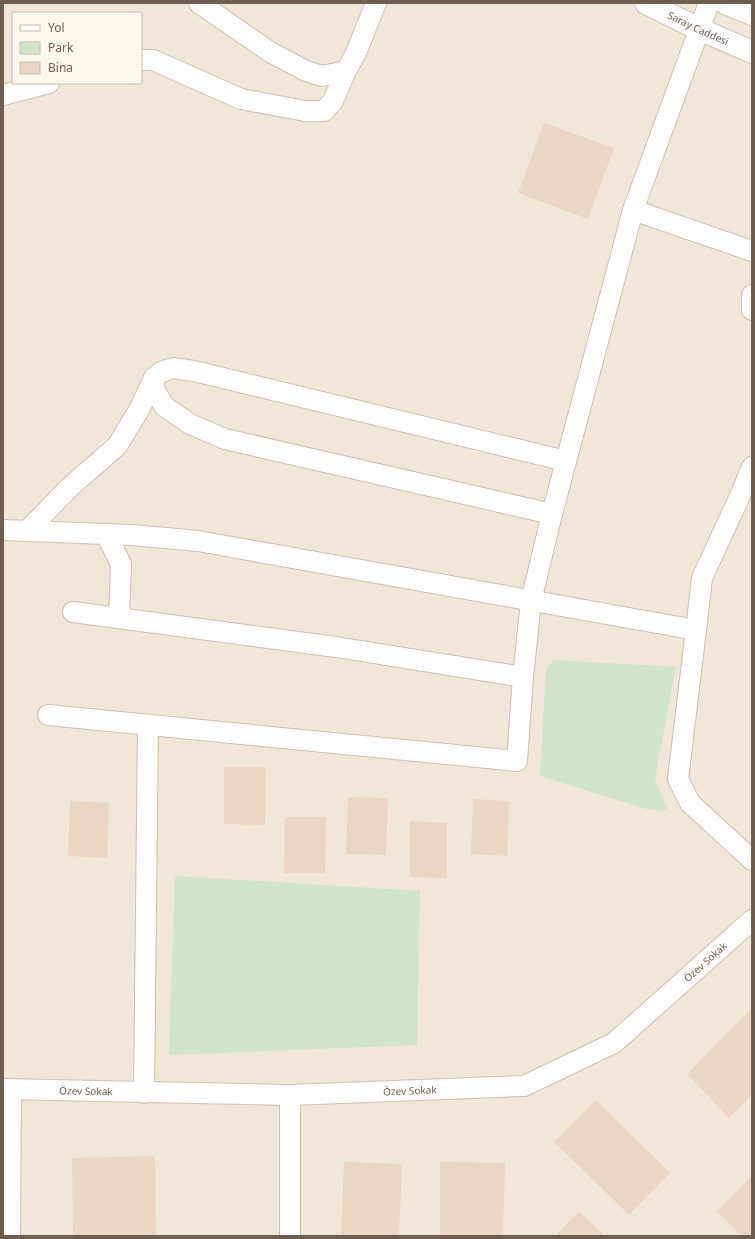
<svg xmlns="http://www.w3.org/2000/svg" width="755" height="1239" viewBox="0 0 755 1239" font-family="'Noto Sans',sans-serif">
<rect width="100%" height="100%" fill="#faf4e7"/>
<!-- residential -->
<path fill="#f1e7d6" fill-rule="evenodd" d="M 3,3 L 752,3 L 752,1236 L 3,1236 ZM 13,13 L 141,13 L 141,83 L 13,83 Z"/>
<!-- green -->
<g fill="#d1e6c7">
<polygon points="555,660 676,667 655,779 668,811 646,809 540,776 546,667"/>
<polygon points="175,876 420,891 417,1045 169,1055"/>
</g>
<!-- building -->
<g fill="#ecd6c2">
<polygon points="544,123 614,148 588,219 518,193"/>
<polygon points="224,767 266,767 265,825 224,824"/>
<polygon points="348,797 388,798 386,855 346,854"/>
<polygon points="473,799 509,801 507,856 471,854"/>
<polygon points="70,801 109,803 107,858 68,856"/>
<polygon points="285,817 326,817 325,873 284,873"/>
<polygon points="410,821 447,823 447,878 410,877"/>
<polygon points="752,1008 752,1094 729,1118 687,1074"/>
<polygon points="596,1100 670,1173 629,1215 554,1142"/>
<polygon points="155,1156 156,1236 73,1236 72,1158"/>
<polygon points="344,1162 402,1164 399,1236 341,1236"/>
<polygon points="440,1162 505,1163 503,1236 440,1236"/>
<polygon points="752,1176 752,1236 742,1236 717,1211"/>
<polygon points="579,1211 605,1236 555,1236"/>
</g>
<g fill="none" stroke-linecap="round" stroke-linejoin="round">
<defs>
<g id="street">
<polyline points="199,3 270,52 306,71 322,76 346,71"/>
<polyline points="141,60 153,60 241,99 305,111 324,111 333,101 346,71 356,53 376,3"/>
<polyline points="3,95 49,83"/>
<polyline points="633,210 752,251"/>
<polyline points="752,295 752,310"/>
<polyline points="154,378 154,389 164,406 190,424 225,439 552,514"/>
<polyline points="3,530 132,535 198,541 696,630 678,779 690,803 752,860"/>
<polyline points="27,531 71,486 117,446 139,410 154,378 161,372 173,368 194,371 566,461"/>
<polyline points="106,534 121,564 119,618"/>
<polyline points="73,612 336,647 523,677"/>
<polyline points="696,630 702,578 739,498 752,467"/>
<polyline points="48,715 517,761 523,677 531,601 552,514 633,210 709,3"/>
<path id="s1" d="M 3,1089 L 290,1095 L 524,1086 L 614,1043 L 752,920"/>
<polyline points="144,1093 148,725"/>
<polyline points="10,1236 11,1090"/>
<polyline points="290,1236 290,1095"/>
</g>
<g id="secondary">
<path id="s2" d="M 646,3 L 699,29 L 752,52"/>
<polyline points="725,3 752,14"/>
</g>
</defs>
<!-- street casing -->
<use href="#street" stroke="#cbbdaf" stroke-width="22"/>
<!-- secondary casing -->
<use href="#secondary" stroke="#cdbdac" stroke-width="24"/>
<!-- street -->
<use href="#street" stroke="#fff" stroke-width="20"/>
<!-- secondary -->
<use href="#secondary" stroke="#fff" stroke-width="22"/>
</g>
<g text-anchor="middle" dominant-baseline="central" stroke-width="3.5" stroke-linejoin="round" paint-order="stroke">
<!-- street labels -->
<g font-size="10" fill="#715d4e" stroke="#fdf8ed">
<text stroke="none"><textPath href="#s2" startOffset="58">Saray Caddesi</textPath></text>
<text stroke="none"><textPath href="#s1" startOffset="743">Özev Sokak</textPath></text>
<text stroke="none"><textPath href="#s1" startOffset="407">Özev Sokak</textPath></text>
<text stroke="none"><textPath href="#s1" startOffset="83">Özev Sokak</textPath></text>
</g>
</g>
<!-- border -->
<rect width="755" height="1239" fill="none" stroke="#715d4e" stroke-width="8"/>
<!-- legend -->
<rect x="12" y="12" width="130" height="72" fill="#fdf8ed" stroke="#c5baad"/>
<rect x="20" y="25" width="20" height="6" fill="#ffffff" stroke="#c5baad"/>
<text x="48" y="32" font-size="12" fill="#715d4e">Yol</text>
<rect x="20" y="42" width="20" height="12" fill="#d1e6c7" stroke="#c5baad"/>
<text x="48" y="52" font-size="12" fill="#715d4e">Park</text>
<rect x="20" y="62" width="20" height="12" fill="#ecd6c2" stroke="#c5baad"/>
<text x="48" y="72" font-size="12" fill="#715d4e">Bina</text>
</svg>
